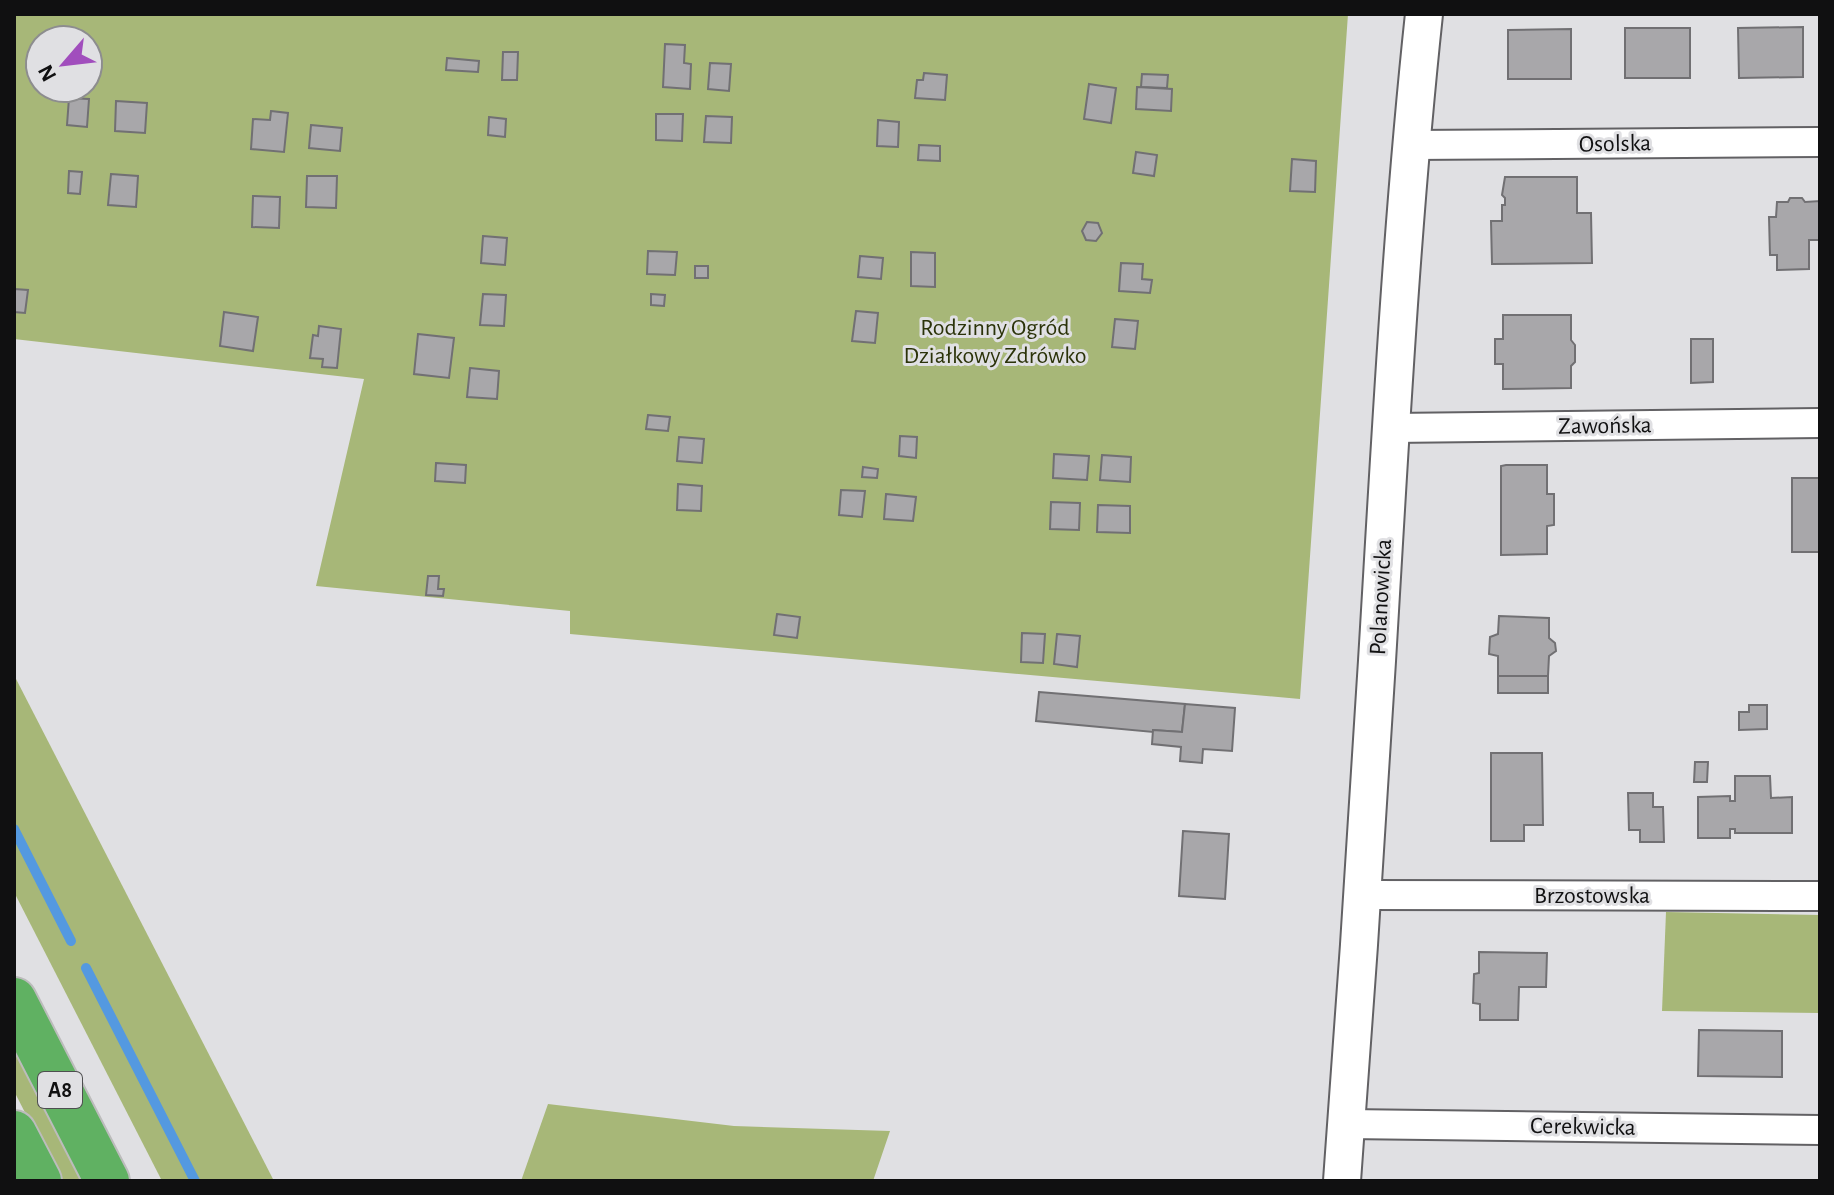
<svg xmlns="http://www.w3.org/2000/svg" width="1834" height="1195" viewBox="0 0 1834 1195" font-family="'Alegreya Sans',sans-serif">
<rect width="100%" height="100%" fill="#e0e0e3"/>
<!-- green -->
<g fill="#a7b778" fill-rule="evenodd">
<path d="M 14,14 L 1348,14 L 1300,699 L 570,634 L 570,611 L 316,586 L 364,379 L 14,339 ZM 40,40 L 88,40 L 88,88 L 40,88 Z"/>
<polygon points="14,675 274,1181 162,1181 14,892"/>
<polygon points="1666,912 1820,915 1820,1013 1662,1011"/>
<polygon points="14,1041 86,1181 60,1181 14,1091"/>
<polygon points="548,1104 734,1126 890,1131 873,1181 521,1181"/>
</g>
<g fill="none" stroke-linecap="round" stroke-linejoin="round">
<!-- stream -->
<g stroke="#5499e0" stroke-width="10">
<polyline points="14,829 71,941"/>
<polyline points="86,968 195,1181"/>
</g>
</g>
<!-- building -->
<g fill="#a8a7aa" stroke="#717073" stroke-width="2">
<polygon points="1803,27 1803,77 1739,78 1738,28"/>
<rect x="1625" y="28" width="65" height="50"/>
<polygon points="1571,29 1571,79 1508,79 1508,30"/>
<polygon points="665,44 685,45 684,63 691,64 690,89 663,87"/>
<polygon points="503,52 518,52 517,80 502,80"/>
<polygon points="447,58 479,61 478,72 446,70"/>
<polygon points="710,63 731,64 729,91 708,89"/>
<polygon points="924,73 947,75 945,100 915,98 917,80 923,80"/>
<polygon points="1142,74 1168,75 1167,88 1141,87"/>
<polygon points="1089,84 1116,88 1111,123 1084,119"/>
<polygon points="1137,87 1172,89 1171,111 1136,109"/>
<polygon points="69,98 89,99 87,127 67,125"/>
<polygon points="116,101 147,103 145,133 115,131"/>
<polygon points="271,111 288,113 284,152 251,149 253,119 270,120"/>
<polygon points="656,114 683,114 682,141 656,140"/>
<polygon points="706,116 732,117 731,143 704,142"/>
<polygon points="489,117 506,119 505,137 488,135"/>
<polygon points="878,120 899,122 898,147 877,146"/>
<polygon points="311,125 342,128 340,151 309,148"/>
<polygon points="919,145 940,146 940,161 918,160"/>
<polygon points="1136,152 1157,155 1154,176 1133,173"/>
<polygon points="1292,159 1316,161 1315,192 1290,191"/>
<polygon points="69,171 82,172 80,194 68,193"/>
<polygon points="111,174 138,176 136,207 108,205"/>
<polygon points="307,176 337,176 336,208 306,207"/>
<polygon points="1505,177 1577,177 1577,213 1591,213 1592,263 1492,264 1491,221 1502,221 1502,205 1505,205 1505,198 1502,195"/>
<polygon points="253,196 280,197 279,228 252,227"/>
<polygon points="1790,198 1802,198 1805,202 1820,201 1820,240 1809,240 1809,269 1777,270 1777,255 1770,255 1769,217 1776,217 1777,202 1788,202"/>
<polygon points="1087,222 1098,223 1102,233 1096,241 1086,240 1082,231"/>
<polygon points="483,236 507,238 505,265 481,263"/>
<polygon points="648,251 677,252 675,275 647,274"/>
<polygon points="911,252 935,253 935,287 911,286"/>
<polygon points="860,256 883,258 881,279 858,277"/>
<polygon points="1121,263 1143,264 1142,279 1152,280 1150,293 1119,291"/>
<rect x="695" y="266" width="13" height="12"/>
<polygon points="14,289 28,290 25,313 14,312"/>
<polygon points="483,294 506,295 504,326 480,325"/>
<polygon points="651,294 665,295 664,306 651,305"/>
<polygon points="856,311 878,313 875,343 852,341"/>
<polygon points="224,312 258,317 253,351 220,346"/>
<polygon points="1503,315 1571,315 1571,340 1575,345 1575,362 1571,366 1571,388 1503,389 1503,364 1495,364 1495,339 1503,339"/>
<polygon points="1115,319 1138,321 1135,349 1112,347"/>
<polygon points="319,326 341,329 337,368 322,367 323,359 310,358 313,335 318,336"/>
<polygon points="418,334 454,338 449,378 414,374"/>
<polygon points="1691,339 1713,339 1713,382 1691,383"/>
<polygon points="470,368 499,371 497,399 467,397"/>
<polygon points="648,415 670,417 668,431 646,429"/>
<polygon points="900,436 917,437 916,458 899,456"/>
<polygon points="679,437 704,439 702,463 677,461"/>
<polygon points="1054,454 1089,456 1087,480 1053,478"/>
<polygon points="1102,455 1131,457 1130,482 1100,480"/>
<polygon points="436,463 466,465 465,483 435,481"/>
<polygon points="1506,465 1547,465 1547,494 1554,494 1554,525 1547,526 1547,554 1501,555 1501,466"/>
<polygon points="863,467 878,469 877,478 862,477"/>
<rect x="1792" y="478" width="28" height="74"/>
<polygon points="678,484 702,486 701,511 677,510"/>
<polygon points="841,490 865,491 862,517 839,515"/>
<polygon points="886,494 916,497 913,521 884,519"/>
<polygon points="1051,502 1080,503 1079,530 1050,529"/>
<polygon points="1098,505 1130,506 1130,533 1097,532"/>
<polygon points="428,576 439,576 438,589 444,589 443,596 426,595"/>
<polygon points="777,614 800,617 797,638 774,635"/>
<polygon points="1499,616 1549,618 1549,638 1555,643 1556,651 1549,656 1548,676 1498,676 1498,656 1489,654 1490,637 1498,634"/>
<polygon points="1022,633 1045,634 1043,663 1021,662"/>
<polygon points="1057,634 1080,636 1077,667 1054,664"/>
<rect x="1498" y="676" width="50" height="17"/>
<polygon points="1039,692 1185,704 1182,732 1153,730 1153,732 1036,721"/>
<polygon points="1185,704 1235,708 1232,751 1203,749 1202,763 1180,761 1181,747 1152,744 1153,730 1182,732"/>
<polygon points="1749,705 1767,705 1767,729 1739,730 1739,712 1749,712"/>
<polygon points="1491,753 1542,753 1543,825 1524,825 1524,841 1491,841"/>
<polygon points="1695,762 1708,762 1707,782 1694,782"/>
<polygon points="1735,776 1770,776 1771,798 1792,797 1792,833 1735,833 1735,829 1730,829 1730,838 1698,838 1698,797 1730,796 1730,801 1735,801"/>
<polygon points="1628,793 1653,793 1653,807 1663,807 1664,842 1640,842 1640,830 1629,830"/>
<polygon points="1183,831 1229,834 1225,899 1179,896"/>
<polygon points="1479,952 1547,953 1546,987 1519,987 1518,1020 1480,1020 1480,1004 1473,1003 1474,974 1479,973"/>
<polygon points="1699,1030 1782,1031 1782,1077 1698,1076"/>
</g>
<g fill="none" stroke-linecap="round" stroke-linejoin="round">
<defs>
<g id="minor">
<polyline points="1411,145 1820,142"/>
<polyline points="1391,428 1820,423"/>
<polyline points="1364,895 1820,896"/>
<polyline points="1347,1124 1820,1130"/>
</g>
<path id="tertiary" d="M 1342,1181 C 1355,1008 1367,834 1377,661 C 1390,445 1401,229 1424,14"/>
<g id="motorway">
<polyline points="14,1000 107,1181"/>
<polyline points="14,1133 39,1181"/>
</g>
</defs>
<!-- minor casing -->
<use href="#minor" stroke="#626164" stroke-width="32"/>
<!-- tertiary casing -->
<use href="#tertiary" stroke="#626164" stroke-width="40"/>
<!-- motorway casing -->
<use href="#motorway" stroke="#bcbcbc" stroke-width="48"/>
<!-- minor -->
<use href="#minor" stroke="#fff" stroke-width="28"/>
<!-- tertiary -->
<use href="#tertiary" stroke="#fff" stroke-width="36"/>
<!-- motorway -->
<use href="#motorway" stroke="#60b162" stroke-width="44"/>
</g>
<g text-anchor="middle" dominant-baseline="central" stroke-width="6" stroke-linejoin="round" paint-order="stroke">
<!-- shield labels -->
<rect fill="#e0e0e3" stroke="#4e4e50" stroke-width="2" x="38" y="1072" width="44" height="36" rx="6"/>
<g font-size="22" font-weight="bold" fill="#101011">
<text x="60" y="1090">A8</text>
</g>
<!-- street labels -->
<g font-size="24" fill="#101011" stroke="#e0e0e3">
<text transform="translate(1615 144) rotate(-1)">Osolska</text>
<text transform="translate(1605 426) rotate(-1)">Zawońska</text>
<text transform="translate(1381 597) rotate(-87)">Polanowicka</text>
<text x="1592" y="896">Brzostowska</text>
<text transform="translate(1583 1127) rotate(1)">Cerekwicka</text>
</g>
<!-- park labels -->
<g font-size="24" fill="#2b3309" stroke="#e0e0e3">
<text x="995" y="328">Rodzinny Ogród<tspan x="995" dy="28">Działkowy Zdrówko</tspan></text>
</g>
</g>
<!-- border -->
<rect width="1834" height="1195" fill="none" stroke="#101011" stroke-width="32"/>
<!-- north arrow -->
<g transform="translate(64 64) rotate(242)"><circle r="38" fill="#e0e0e3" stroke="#8d8d8f" stroke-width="2"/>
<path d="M0-6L14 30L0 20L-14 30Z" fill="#a14ebd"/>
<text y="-12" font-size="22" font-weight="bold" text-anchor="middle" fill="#101011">N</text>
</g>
</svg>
